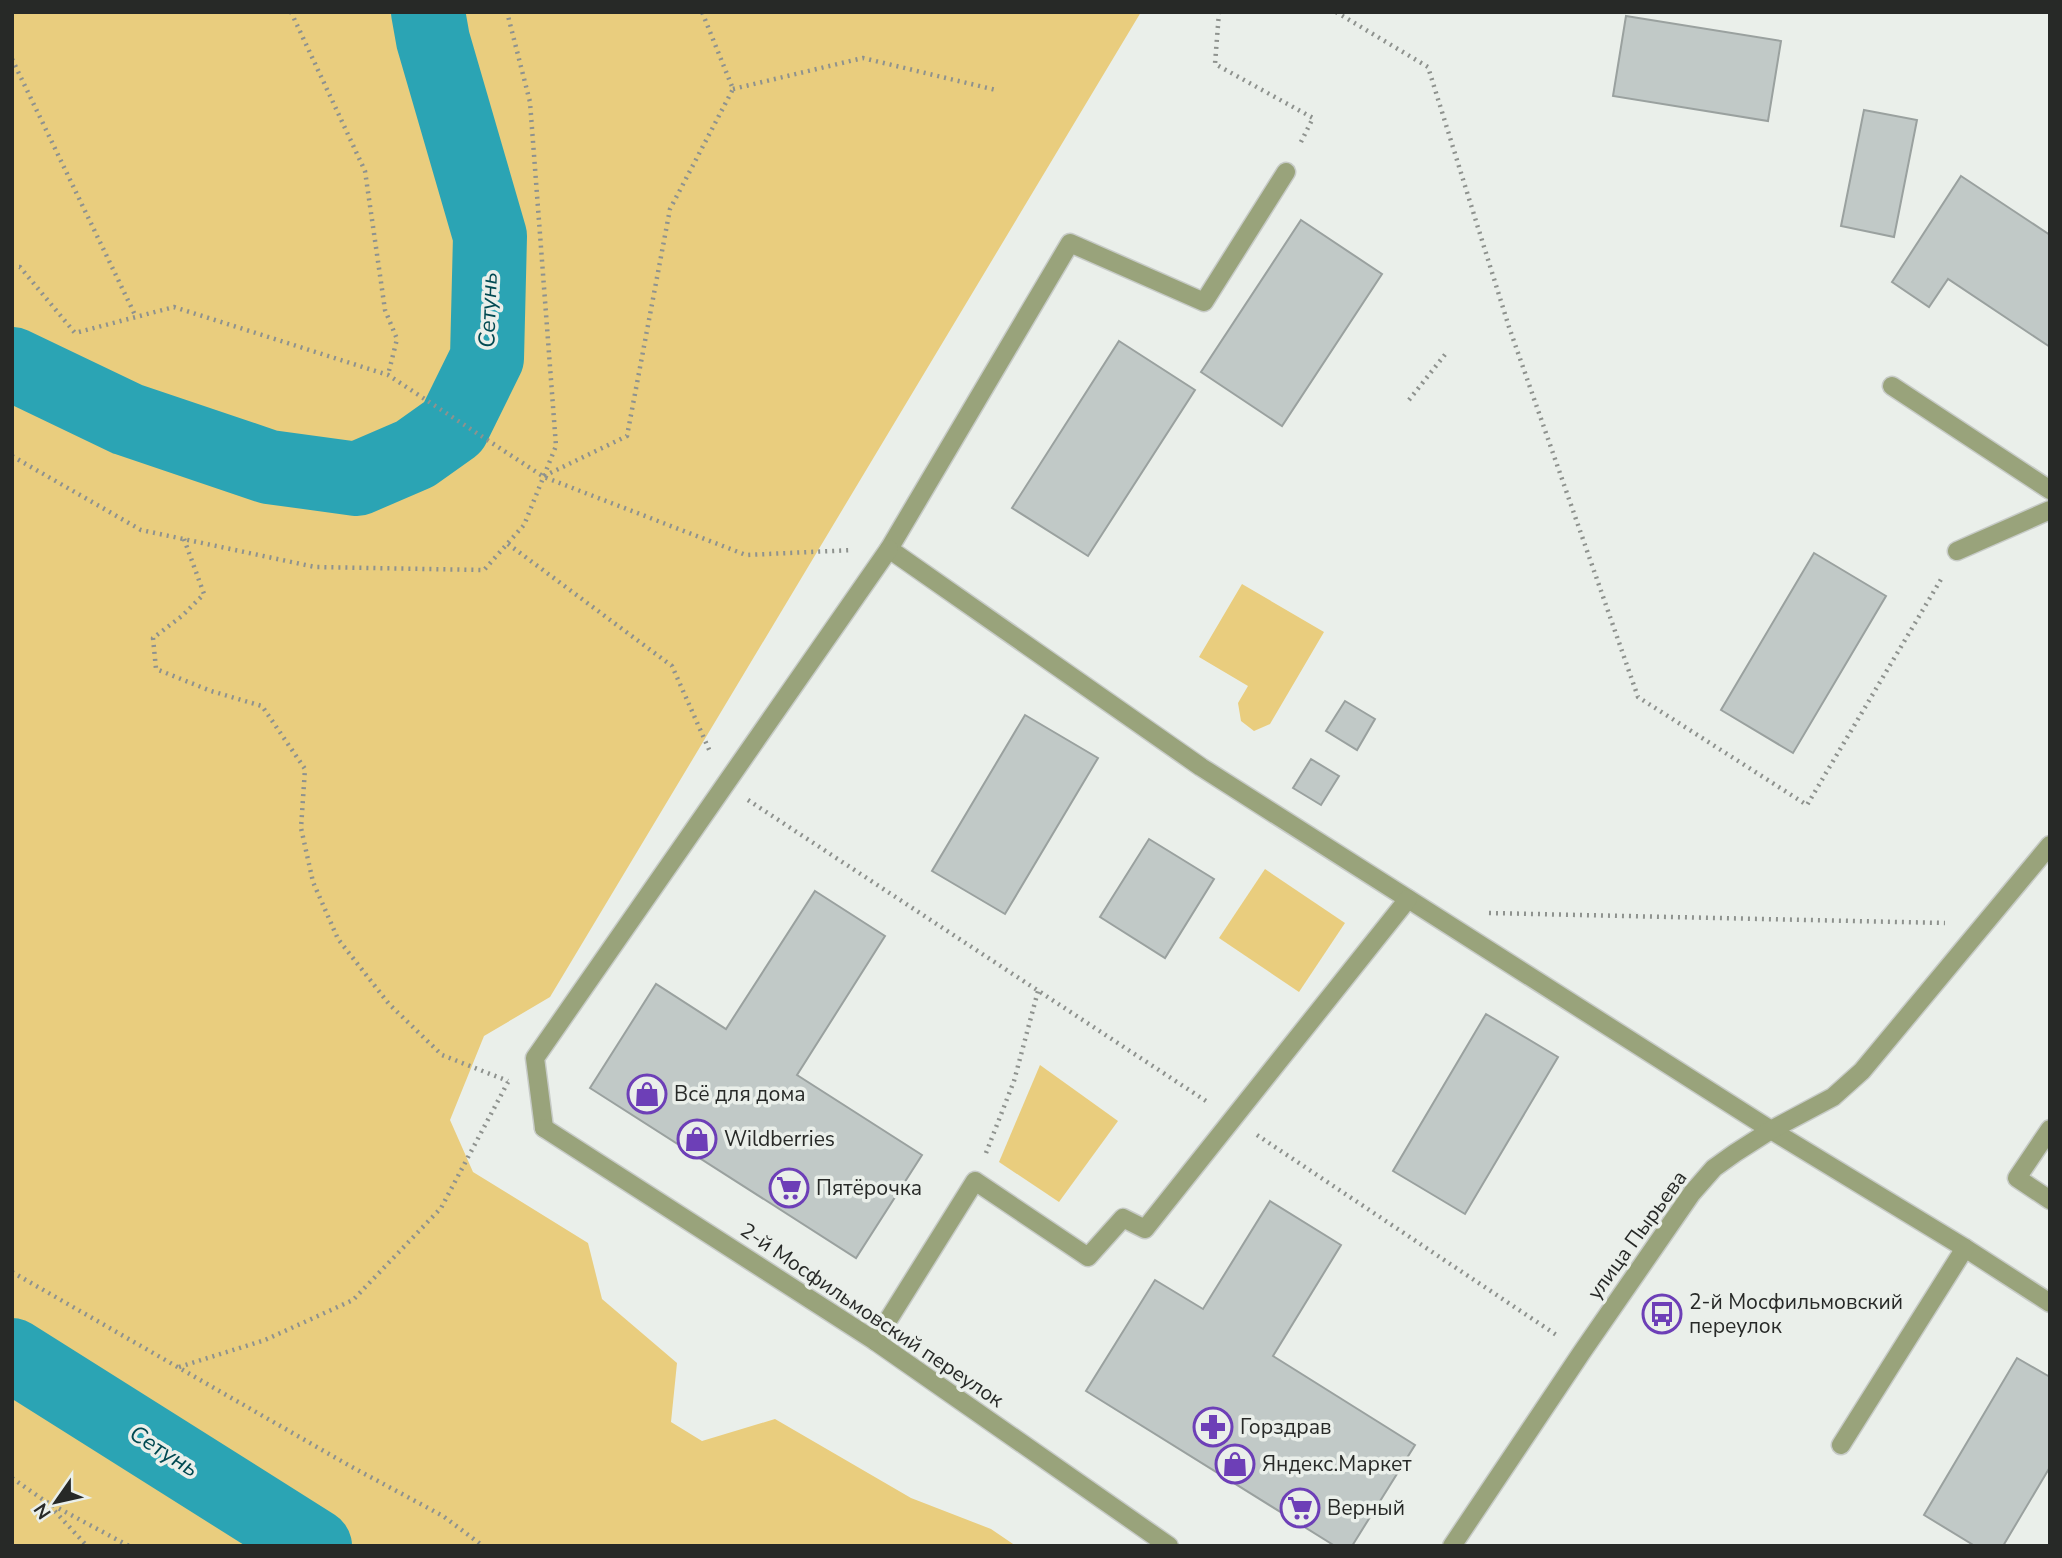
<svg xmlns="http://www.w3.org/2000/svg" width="2062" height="1558" viewBox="0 0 2062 1558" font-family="'Nunito Sans',sans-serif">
<rect width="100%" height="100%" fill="#eaefea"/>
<!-- green -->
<g fill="#e9cd7e">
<polygon points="12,12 1141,12 550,997 484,1036 450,1120 473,1172 588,1243 602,1299 677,1363 671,1422 702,1441 775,1419 911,1498 991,1529 1016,1546 12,1546"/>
<polygon points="1242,584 1324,632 1270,724 1254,731 1241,721 1238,703 1248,686 1199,657"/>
<polygon points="1265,869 1345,923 1299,992 1219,938"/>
<polygon points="1040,1065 1118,1121 1059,1202 999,1162"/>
</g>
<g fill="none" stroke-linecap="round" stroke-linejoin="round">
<!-- river -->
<g stroke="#2ba4b4" stroke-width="74">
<polyline points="12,364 127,419 269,467 357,479 415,454 453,427 487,358 490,236 433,40 428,12"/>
<polyline points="12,1355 315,1546"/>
</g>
</g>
<!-- building -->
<g fill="#c1c9c7" stroke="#9aa19f" stroke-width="2">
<polygon points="1626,16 1781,41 1768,121 1613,96"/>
<polygon points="1864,110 1917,120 1894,237 1841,226"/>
<polygon points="1961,176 2050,235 2050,347 1948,279 1929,307 1892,282"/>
<polygon points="1301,220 1382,274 1282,426 1201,372"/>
<polygon points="1119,341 1195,390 1088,556 1012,508"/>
<polygon points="1814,553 1886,596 1793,753 1721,710"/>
<polygon points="1345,701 1375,719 1357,750 1326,731"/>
<polygon points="1025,715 1098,758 1005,914 932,871"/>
<polygon points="1311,759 1339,776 1321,805 1293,788"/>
<polygon points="1149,839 1214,879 1165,958 1100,917"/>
<polygon points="815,891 885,936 797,1075 922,1155 856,1258 590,1088 656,984 726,1029"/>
<polygon points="1486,1014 1558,1057 1465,1214 1393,1171"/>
<polygon points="1270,1201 1341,1245 1273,1356 1415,1445 1352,1546 1335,1546 1086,1391 1155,1280 1203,1309"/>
<polygon points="2017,1358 2050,1377 2050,1467 2003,1546 1975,1546 1924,1515"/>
</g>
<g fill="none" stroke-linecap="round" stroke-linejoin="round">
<defs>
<g id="lane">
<polyline points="1286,172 1204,302 1070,243 889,549 1201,767 1771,1130 1965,1248 2050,1303"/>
<polyline points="1892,386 2050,490"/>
<polyline points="1957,551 2050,510"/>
<polyline points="544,1128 535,1058 889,549"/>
<polyline points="2050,1129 2017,1178 2050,1200"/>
<polyline points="875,1341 975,1181 1088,1257 1123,1218 1145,1229 1408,899"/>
<polyline points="1841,1445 1965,1248"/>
</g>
<g id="street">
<polyline points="544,1128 875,1341 1169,1546"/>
<polyline points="1452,1546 1582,1352 1692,1193 1714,1168 1735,1153 1771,1130 1833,1097 1862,1071 2050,845"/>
</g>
</defs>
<!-- lane casing -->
<use href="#lane" stroke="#c7cbc7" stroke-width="21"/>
<!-- street casing -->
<use href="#street" stroke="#c7cbc7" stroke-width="21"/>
<!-- path -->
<g stroke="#8e928e" stroke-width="4.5" stroke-dasharray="2 5" stroke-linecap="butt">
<polyline points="291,12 365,171 385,310 397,339 388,375"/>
<polyline points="1219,12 1215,64 1313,118 1299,146"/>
<polyline points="1336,12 1428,67 1509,327 1638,697 1807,805 1943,576"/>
<polyline points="12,59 136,317"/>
<polyline points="733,89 863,58 996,90"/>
<polyline points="12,267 20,267 75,333 174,307 388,375 544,477 746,555 853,550"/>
<polyline points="1409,400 1447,352"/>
<polyline points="12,456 141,530 315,567 484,570 524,525 556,446 530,102 507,12"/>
<polyline points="544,476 627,436 670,209 733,89 702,12"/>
<polyline points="184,539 204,594 182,616 153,638 156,669 211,691 262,706 305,769 301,828 313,882 338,939 389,1004 442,1055 508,1081"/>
<polyline points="508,544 672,666 711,754"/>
<polyline points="748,800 1209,1103"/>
<polyline points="1489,913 1945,923"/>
<polyline points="1257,1135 1558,1336"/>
<polyline points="986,1153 1014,1081 1038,991"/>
<polyline points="12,1272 350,1466 443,1516 483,1546"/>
<polyline points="179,1367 265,1340 353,1300 441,1208 508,1082"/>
<polyline points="12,1478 45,1501 129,1546"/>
<polyline points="50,1506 87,1546"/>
</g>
<!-- lane -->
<use href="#lane" stroke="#99a37b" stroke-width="18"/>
<!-- street -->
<use href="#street" stroke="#99a37b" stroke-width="18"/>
</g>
<!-- icons -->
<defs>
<symbol id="shop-ring" viewBox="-11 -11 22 22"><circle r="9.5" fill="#eaefea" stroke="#6d3fb7" stroke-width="1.5"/><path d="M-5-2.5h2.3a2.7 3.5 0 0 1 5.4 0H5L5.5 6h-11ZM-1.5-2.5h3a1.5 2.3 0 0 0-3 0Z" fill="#6d3fb7"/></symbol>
<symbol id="supermarket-ring" viewBox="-11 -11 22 22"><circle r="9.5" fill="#eaefea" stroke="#6d3fb7" stroke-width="1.5"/><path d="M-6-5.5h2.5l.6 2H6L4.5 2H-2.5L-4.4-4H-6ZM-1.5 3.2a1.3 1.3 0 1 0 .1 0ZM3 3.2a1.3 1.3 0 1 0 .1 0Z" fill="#6d3fb7"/></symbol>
<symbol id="bus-ring" viewBox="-11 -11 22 22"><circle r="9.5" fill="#eaefea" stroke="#6d3fb7" stroke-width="1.5"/><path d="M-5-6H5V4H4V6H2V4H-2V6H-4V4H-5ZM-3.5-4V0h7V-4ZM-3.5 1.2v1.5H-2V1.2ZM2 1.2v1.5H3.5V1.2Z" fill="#6d3fb7"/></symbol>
<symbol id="pharmacy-ring" viewBox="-11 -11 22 22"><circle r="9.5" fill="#eaefea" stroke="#6d3fb7" stroke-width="1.5"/><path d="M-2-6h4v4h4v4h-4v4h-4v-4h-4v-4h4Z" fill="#6d3fb7"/></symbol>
</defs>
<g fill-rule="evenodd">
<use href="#shop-ring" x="625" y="1072" width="44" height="44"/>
<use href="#shop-ring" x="675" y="1117" width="44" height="44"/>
<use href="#supermarket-ring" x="767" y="1166" width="44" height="44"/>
<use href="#bus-ring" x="1640" y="1292" width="44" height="44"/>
<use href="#pharmacy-ring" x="1191" y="1405" width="44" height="44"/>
<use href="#shop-ring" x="1213" y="1442" width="44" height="44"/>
<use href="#supermarket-ring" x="1278" y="1486" width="44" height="44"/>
</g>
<g text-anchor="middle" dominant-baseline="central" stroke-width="7" stroke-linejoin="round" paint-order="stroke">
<!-- poi labels -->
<g font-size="21" fill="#272927" stroke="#eaefea" text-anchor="start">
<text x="674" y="1094">Всё для дома</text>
<text x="724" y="1139">Wildberries</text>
<text x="816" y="1188">Пятёрочка</text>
<text x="1689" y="1302">2-й Мосфильмовский<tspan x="1689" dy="24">переулок</tspan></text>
<text x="1240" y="1427">Горздрав</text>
<text x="1262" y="1464">Яндекс.Маркет</text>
<text x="1327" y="1508">Верный</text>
</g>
<!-- street labels -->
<g font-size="21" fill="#272927" stroke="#eaefea">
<text transform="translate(1637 1235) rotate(-54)">улица Пырьева</text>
<text transform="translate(872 1315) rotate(34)">2-й Мосфильмовский переулок</text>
</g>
<!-- water labels -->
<g font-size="23" font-style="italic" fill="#004951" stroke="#eaefea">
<text transform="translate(488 310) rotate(-88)">Сетунь</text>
<text transform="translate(164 1451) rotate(32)">Сетунь</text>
</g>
</g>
<!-- border -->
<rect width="2062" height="1558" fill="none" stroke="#272927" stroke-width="28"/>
<!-- north arrow -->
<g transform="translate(56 1502) rotate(236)" stroke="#eaefea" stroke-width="5" paint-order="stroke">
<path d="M0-5L12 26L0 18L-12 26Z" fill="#272927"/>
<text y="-10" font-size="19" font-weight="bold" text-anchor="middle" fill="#272927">N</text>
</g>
</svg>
